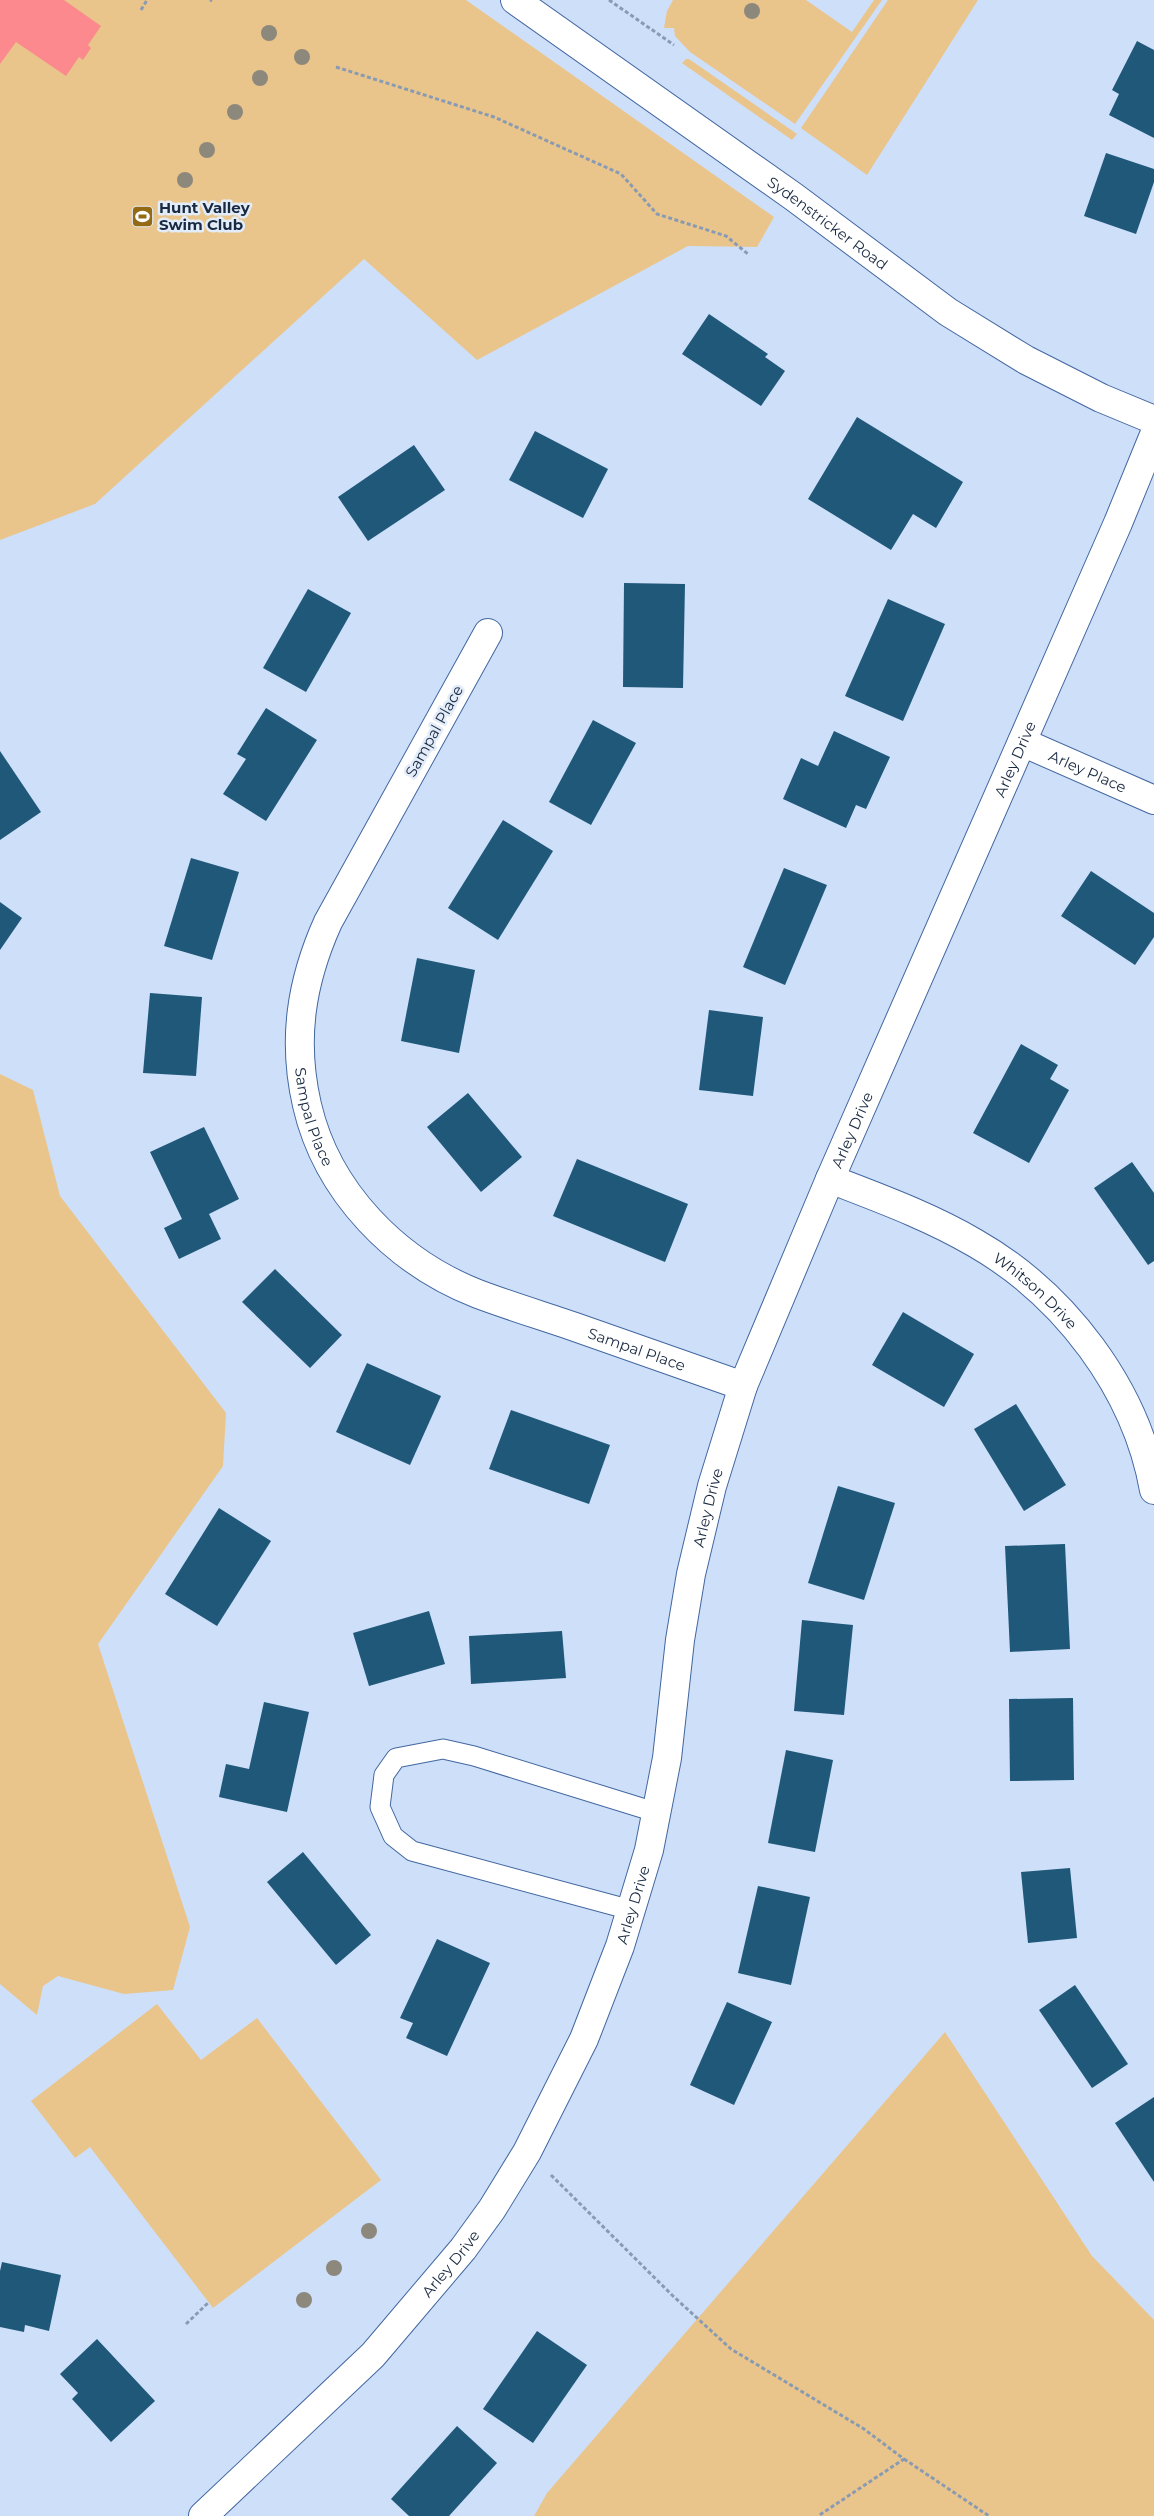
<svg xmlns="http://www.w3.org/2000/svg" width="1154" height="2516" viewBox="0 0 1154 2516" font-family="Montserrat,sans-serif">
<rect width="100%" height="100%" fill="#cedff9"/>
<!-- green -->
<g fill="#eac58b">
<polygon points="0,0 466,0 774,217 757,247 688,246 477,360 364,259 95,504 0,540"/>
<polygon points="673,0 806,0 852,32 874,0 882,0 795,124 690,52 675,36 674,28 664,28 667,11"/>
<polygon points="888,0 978,0 867,175 801,128"/>
<polygon points="686,59 689,59 797,134 792,140 682,63"/>
<polygon points="0,1074 33,1090 60,1196 226,1413 223,1466 98,1644 190,1927 173,1990 124,1994 58,1976 43,1986 37,2015 0,1984"/>
<polygon points="157,2004 201,2060 257,2018 381,2180 213,2308 90,2147 75,2158 31,2101"/>
<polygon points="945,2032 1092,2256 1154,2320 1154,2516 534,2516 547,2493"/>
</g>
<!-- water -->
<polygon fill="#fb898d" points="0,0 64,0 101,26 88,45 91,48 83,60 79,57 66,76 16,42 0,64"/>
<!-- building -->
<g fill="#1f5879">
<polygon points="1137,41 1154,50 1154,138 1109,115 1119,94 1112,90"/>
<polygon points="1106,153 1154,169 1154,182 1136,234 1084,216"/>
<polygon points="709,314 768,354 765,357 785,371 761,406 682,354"/>
<polygon points="857,417 963,482 936,528 913,514 891,550 808,499"/>
<polygon points="535,431 608,469 583,518 509,480"/>
<polygon points="414,445 445,490 368,541 338,497"/>
<polygon points="624,583 685,584 683,688 623,687"/>
<polygon points="308,589 351,613 306,692 263,668"/>
<polygon points="888,599 945,624 903,721 845,696"/>
<polygon points="266,708 317,740 266,821 223,794 246,759 237,754"/>
<polygon points="593,720 636,743 591,825 549,802"/>
<polygon points="834,731 890,757 866,809 856,805 846,828 783,799 801,758 818,766"/>
<polygon points="0,751 41,812 0,840"/>
<polygon points="503,820 553,851 498,940 448,908"/>
<polygon points="191,858 239,872 212,960 164,946"/>
<polygon points="784,868 827,885 785,985 743,967"/>
<polygon points="1091,871 1154,913 1154,937 1135,965 1061,916"/>
<polygon points="0,902 22,918 0,950"/>
<polygon points="417,958 475,970 459,1053 401,1041"/>
<polygon points="150,993 202,997 196,1076 143,1073"/>
<polygon points="709,1010 763,1017 753,1096 699,1090"/>
<polygon points="1021,1044 1058,1065 1050,1079 1069,1090 1029,1163 973,1133"/>
<polygon points="468,1093 522,1157 481,1192 427,1127"/>
<polygon points="204,1127 239,1199 209,1214 221,1239 179,1259 164,1228 182,1219 150,1152"/>
<polygon points="577,1159 688,1204 665,1262 553,1216"/>
<polygon points="1132,1162 1154,1193 1154,1261 1148,1265 1094,1188"/>
<polygon points="275,1269 342,1335 310,1368 242,1302"/>
<polygon points="903,1312 974,1354 944,1407 872,1365"/>
<polygon points="367,1363 441,1396 410,1465 336,1432"/>
<polygon points="1016,1404 1066,1485 1024,1511 974,1429"/>
<polygon points="511,1410 610,1445 589,1504 489,1469"/>
<polygon points="838,1486 895,1503 864,1600 808,1583"/>
<polygon points="219,1508 271,1541 217,1626 165,1594"/>
<polygon points="1065,1544 1070,1649 1010,1652 1005,1546"/>
<polygon points="429,1611 445,1664 369,1686 353,1633"/>
<polygon points="802,1620 853,1625 844,1715 794,1711"/>
<polygon points="562,1631 566,1678 471,1684 469,1636"/>
<polygon points="1073,1698 1074,1780 1010,1781 1009,1699"/>
<polygon points="264,1702 309,1712 287,1812 219,1797 226,1764 249,1769"/>
<polygon points="786,1750 833,1760 815,1852 768,1843"/>
<polygon points="303,1852 371,1935 336,1965 267,1882"/>
<polygon points="1070,1868 1077,1938 1028,1943 1021,1872"/>
<polygon points="758,1886 810,1897 791,1985 738,1973"/>
<polygon points="437,1939 490,1963 447,2056 406,2038 413,2023 400,2018"/>
<polygon points="1075,1985 1128,2064 1092,2088 1039,2010"/>
<polygon points="727,2002 772,2022 734,2105 690,2085"/>
<polygon points="1154,2097 1154,2182 1115,2123"/>
<polygon points="2,2262 61,2275 49,2331 25,2325 24,2332 0,2327 0,2271"/>
<polygon points="537,2331 587,2365 533,2443 483,2409"/>
<polygon points="97,2339 155,2401 111,2442 72,2399 78,2393 60,2374"/>
<polygon points="457,2426 497,2463 449,2516 409,2516 391,2499"/>
</g>
<g fill="none" stroke-linecap="round" stroke-linejoin="round">
<defs>
<polyline id="lane" points="631,1910 412,1851 393,1836 380,1807 384,1775 396,1758 443,1749 474,1756 655,1812"/>
<g id="street">
<path id="s1" d="M 488,633 L 328,922 C 301,982 292,1040 307,1105 C 327,1192 396,1262 478,1294 C 510,1306 543,1316 575,1327 C 631,1347 687,1366 743,1386"/>
<path id="s2" d="M 1022,742 L 1154,800"/>
<path id="s3" d="M 830,1179 C 879,1198 929,1216 975,1243 C 1064,1294 1136,1388 1154,1490"/>
<path id="s4" d="M 203,2516 L 373,2355 L 463,2249 L 492,2209 L 527,2152 L 584,2039 L 620,1946 L 649,1850 L 667,1758 L 680,1640 L 691,1574 L 712,1486 L 743,1386 L 830,1179 L 1118,523 L 1154,435"/>
</g>
<g id="secondary">
<path id="s5" d="M 515,0 L 794,197 L 948,312 L 1026,360 L 1101,398 L 1154,420"/>
</g>
</defs>
<!-- lane casing -->
<use href="#lane" stroke="#4267a0" stroke-width="21"/>
<!-- street casing -->
<use href="#street" stroke="#4267a0" stroke-width="30"/>
<!-- secondary casing -->
<use href="#secondary" stroke="#4267a0" stroke-width="30"/>
<!-- path -->
<g stroke="#899ab3" stroke-width="3" stroke-dasharray="4 2.5" stroke-linecap="butt">
<polyline points="210,0 212,1"/>
<polyline points="609,0 674,45"/>
<polyline points="141,10 147,0"/>
<polyline points="336,67 494,117 621,174 657,214 726,236 748,254"/>
<polyline points="551,2175 673,2296 731,2349 864,2429 904,2459 818,2516"/>
<polyline points="186,2324 209,2302"/>
<polyline points="904,2459 989,2516"/>
</g>
<!-- lane -->
<use href="#lane" stroke="#fff" stroke-width="19"/>
<!-- street -->
<use href="#street" stroke="#fff" stroke-width="28"/>
<!-- secondary -->
<use href="#secondary" stroke="#fff" stroke-width="28"/>
</g>
<!-- trees -->
<g fill="#8d887c">
<circle cx="752" cy="11" r="8"/>
<circle cx="269" cy="33" r="8"/>
<circle cx="302" cy="57" r="8"/>
<circle cx="260" cy="78" r="8"/>
<circle cx="235" cy="112" r="8"/>
<circle cx="207" cy="150" r="8"/>
<circle cx="185" cy="180" r="8"/>
<circle cx="369" cy="2231" r="8"/>
<circle cx="334" cy="2268" r="8"/>
<circle cx="304" cy="2300" r="8"/>
</g>
<!-- icons -->
<defs>
<symbol id="stadium-square" viewBox="-11 -11 22 22"><rect x="-9" y="-9" width="18" height="18" rx="4" fill="#946a15" stroke="#e3ecf9"/><path d="M0-5a6.5 5 0 1 0 0 10a6.5 5 0 1 0 0-10ZM-3.5-1.8h7v3.6h-7Z" fill="#fff"/></symbol>
</defs>
<g fill-rule="evenodd">
<use href="#stadium-square" x="130" y="204" width="25" height="25"/>
</g>
<g text-anchor="middle" dominant-baseline="central" stroke-width="5" stroke-linejoin="round" paint-order="stroke">
<!-- poi labels -->
<g font-size="15" font-weight="bold" fill="#192941" stroke="#e3ecf9" text-anchor="start">
<text x="159" y="207">Hunt Valley<tspan x="159" dy="17">Swim Club</tspan></text>
</g>
<!-- street labels -->
<g font-size="15" fill="#192941" stroke="#e3ecf9">
<text stroke="none"><textPath href="#s5" startOffset="384">Sydenstricker Road</textPath></text>
<text transform="translate(434 731) rotate(-61)">Sampal Place</text>
<text stroke="none"><textPath href="#s4" startOffset="1974">Arley Drive</textPath></text>
<text stroke="none"><textPath href="#s2" startOffset="72">Arley Place</textPath></text>
<text stroke="none"><textPath href="#s1" startOffset="531">Sampal Place</textPath></text>
<text stroke="none"><textPath href="#s4" startOffset="1569">Arley Drive</textPath></text>
<text stroke="none"><textPath href="#s3" startOffset="236">Whitson Drive</textPath></text>
<text stroke="none"><textPath href="#s1" startOffset="951">Sampal Place</textPath></text>
<text stroke="none"><textPath href="#s4" startOffset="1164">Arley Drive</textPath></text>
<text stroke="none"><textPath href="#s4" startOffset="759">Arley Drive</textPath></text>
<text stroke="none"><textPath href="#s4" startOffset="354">Arley Drive</textPath></text>
</g>
</g>
</svg>
